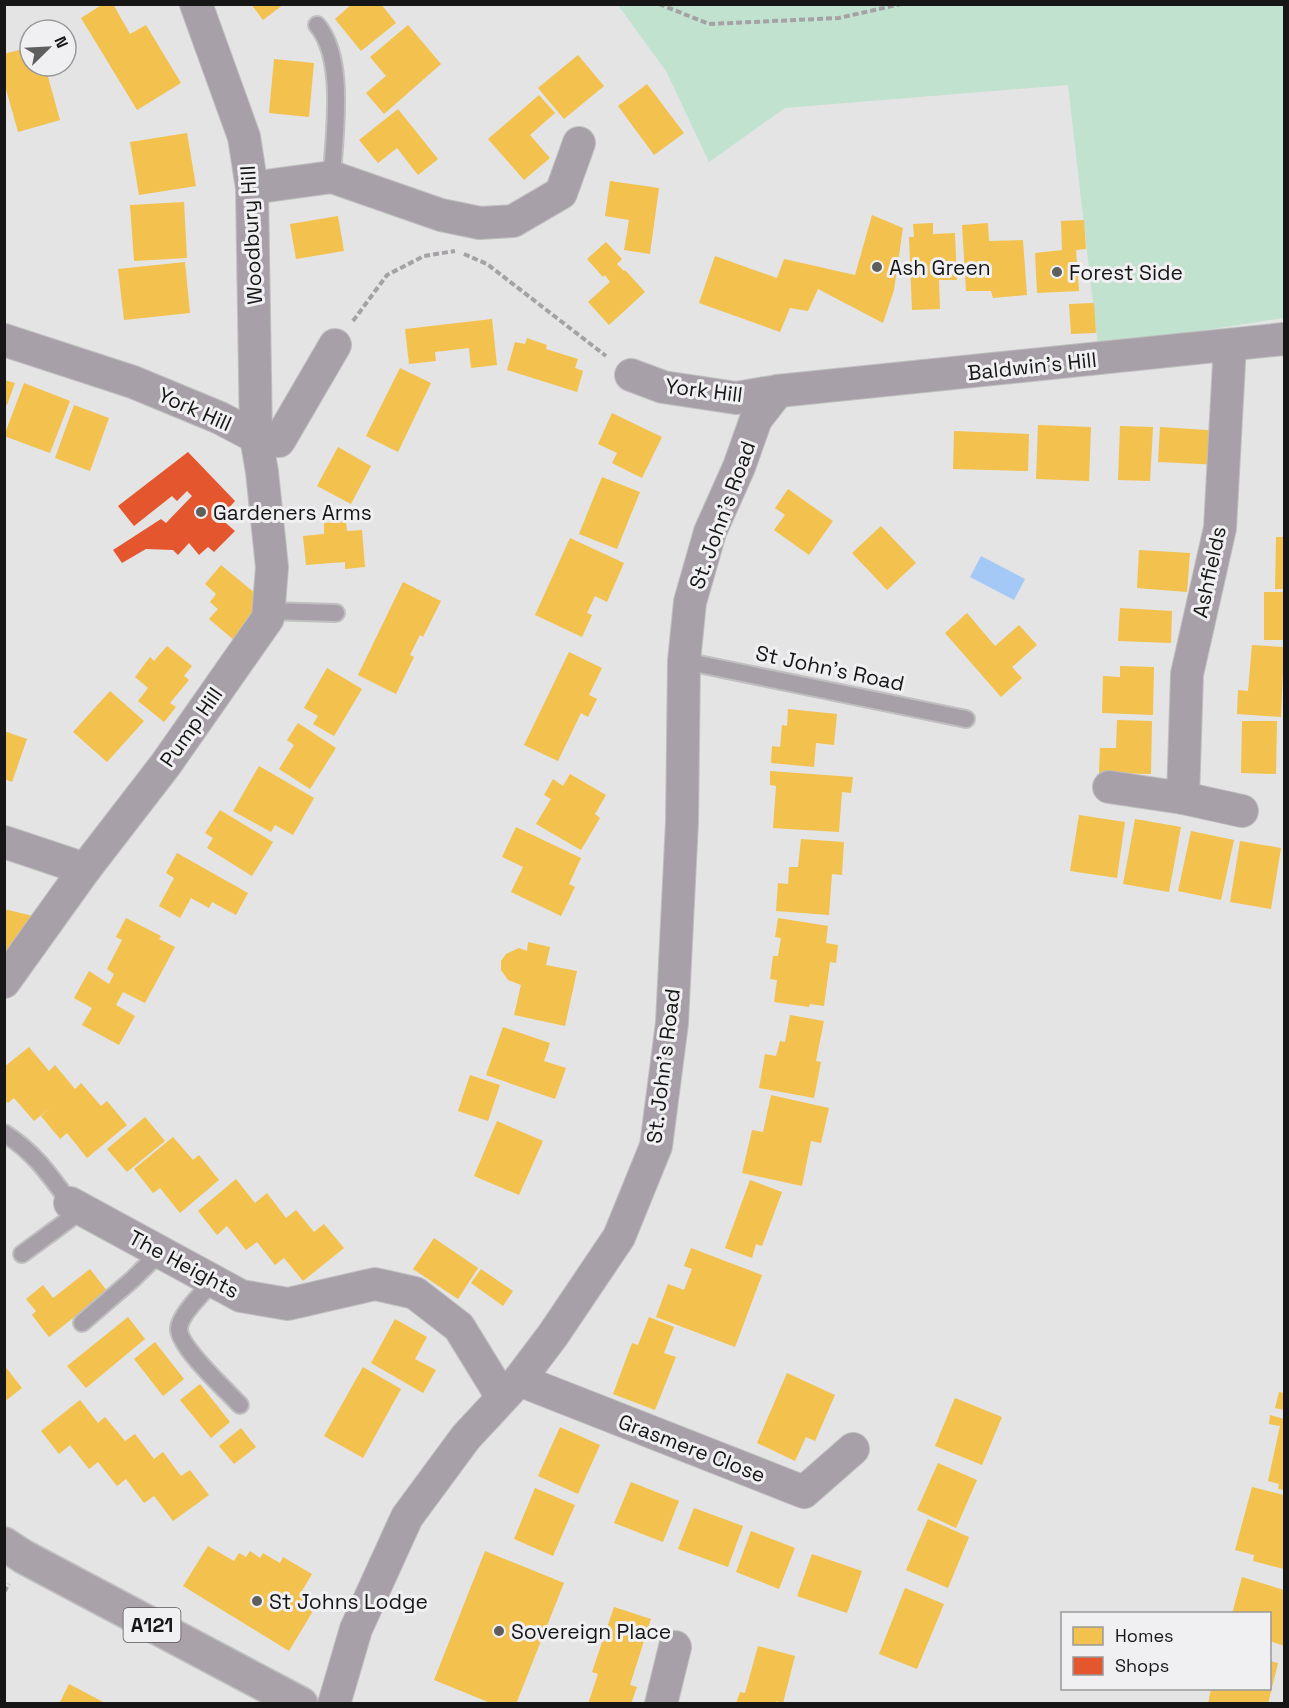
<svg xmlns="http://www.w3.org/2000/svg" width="1289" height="1708" viewBox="0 0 1289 1708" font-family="'Space Grotesk',sans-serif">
<rect width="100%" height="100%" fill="#e4e4e4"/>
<!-- green -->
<polygon fill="#c2e2d0" points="618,5 1284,5 1284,318 1098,347 1068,85 785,108 709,162 666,71"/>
<!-- water -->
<polygon fill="#a5c9f6" points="981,556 1025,579 1014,600 970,577"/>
<!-- homes -->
<g fill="#f2c14e">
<polygon points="103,4 113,4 130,34 146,25 181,83 137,110 81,18"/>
<polygon points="251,4 284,4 263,20"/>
<polygon points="352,4 381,4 396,23 361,51 335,19"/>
<polygon points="408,25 441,64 384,114 366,93 386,76 370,57"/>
<polygon points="30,47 30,66 45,66 60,120 18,132 4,82 4,54"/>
<polygon points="578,55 604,86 564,119 538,88"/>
<polygon points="274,59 314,63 309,117 269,113"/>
<polygon points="647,84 684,133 654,155 618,106"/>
<polygon points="539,95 555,113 530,135 550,158 524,180 488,139"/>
<polygon points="398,109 438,159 418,175 397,148 378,163 359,140"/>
<polygon points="187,133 196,186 139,195 130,142"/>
<polygon points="610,181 659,188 650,254 624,250 629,220 605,216"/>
<polygon points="184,202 187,258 134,261 130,205"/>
<polygon points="872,215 903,228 894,290 883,323 818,289 808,311 790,308 780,332 699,303 715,256 777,278 784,259 855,275"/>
<polygon points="338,216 344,251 296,259 290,224"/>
<polygon points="1084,220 1086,249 1076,250 1079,291 1037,293 1035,253 1062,250 1061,221"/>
<polygon points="933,223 933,234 955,233 957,280 939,280 940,309 912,310 909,237 914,237 913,224"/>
<polygon points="988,223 989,241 1023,240 1027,295 993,298 991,291 966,291 962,225"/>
<polygon points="606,242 622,259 617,264 624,271 625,270 645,292 609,325 588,302 610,282 605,275 603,277 587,259"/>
<polygon points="185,262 190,313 124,320 118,269"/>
<polygon points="1094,303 1096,333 1071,334 1069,304"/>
<polygon points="492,319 497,365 471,368 469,348 435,352 436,361 409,364 405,329"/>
<polygon points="527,338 547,345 546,349 578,359 575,368 583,371 577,392 507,370 515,342 525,344"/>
<polygon points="400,368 431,383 398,452 366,436"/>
<polygon points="4,380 15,383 7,405 4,404"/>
<polygon points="24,383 70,401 50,453 4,436"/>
<polygon points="74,405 109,418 90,471 55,458"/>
<polygon points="612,413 662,437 642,478 612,463 617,453 598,444"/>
<polygon points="1038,425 1091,427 1089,481 1036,479"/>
<polygon points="1120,426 1153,427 1150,481 1118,480"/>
<polygon points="1160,427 1223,431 1221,465 1158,462"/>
<polygon points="954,431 1029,434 1028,471 953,469"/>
<polygon points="338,447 371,466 351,504 317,486"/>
<polygon points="602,477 640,492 617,549 579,534"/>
<polygon points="788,489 833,521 809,555 774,530 785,515 775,508"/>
<polygon points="346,521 347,531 362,530 365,567 345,569 345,562 306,565 303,536 324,534 324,523"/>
<polygon points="881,526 916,563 887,590 852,553"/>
<polygon points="1276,537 1284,537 1284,589 1275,589"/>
<polygon points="570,538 624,563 607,602 595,596 587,613 592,615 582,637 535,615"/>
<polygon points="1139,550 1190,553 1187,592 1137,588"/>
<polygon points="221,565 267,603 235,641 209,619 218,609 210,602 216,594 205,584"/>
<polygon points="403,582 441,601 423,637 420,635 410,655 414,657 396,694 358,675"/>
<rect x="1264" y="592" width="20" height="48"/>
<polygon points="1120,608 1172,611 1171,643 1118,641"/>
<polygon points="967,613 995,646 1019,625 1037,645 1012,667 1022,678 1001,697 945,633"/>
<polygon points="1252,645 1284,647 1281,717 1237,714 1238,690 1248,691"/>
<polygon points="167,646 192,666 184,676 189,680 170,703 176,707 164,722 138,701 148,688 135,677 150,657 154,661"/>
<polygon points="569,652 602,668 589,695 597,699 588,717 581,713 558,761 524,745"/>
<polygon points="1120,666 1154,667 1153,715 1102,713 1103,676 1120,677"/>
<polygon points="327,668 362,689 334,736 313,724 318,716 304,708"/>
<polygon points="110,691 144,721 107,762 73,732"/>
<polygon points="788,709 837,714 834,745 816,743 814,767 771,763 772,746 780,747 782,725 787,726"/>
<polygon points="1117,720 1152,721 1151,774 1099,773 1100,748 1116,748"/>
<polygon points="1242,721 1277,721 1276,774 1241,773"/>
<polygon points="298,723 336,748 310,789 279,769 294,745 287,740"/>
<polygon points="4,731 27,739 12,782 4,779"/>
<polygon points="259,766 314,798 293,835 275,825 271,832 233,811"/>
<polygon points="770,771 853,777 851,793 842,792 839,832 773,828 776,786 770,785"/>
<polygon points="570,774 606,795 595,814 600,818 581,850 536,824 551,799 544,795 553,779 563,786"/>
<polygon points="220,810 273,842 252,876 207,848 213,838 205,833"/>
<polygon points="1079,815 1125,822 1117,878 1070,871"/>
<polygon points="1135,819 1181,827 1169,892 1123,884"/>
<polygon points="516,827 581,858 569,884 575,887 561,916 511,892 523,867 502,857"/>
<polygon points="1191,831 1234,840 1221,900 1178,891"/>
<polygon points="801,839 844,842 842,875 832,874 829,915 776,911 778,883 788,884 789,867 798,867"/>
<polygon points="1240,841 1281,848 1271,909 1230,902"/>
<polygon points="177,853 248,893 236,915 212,902 209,908 191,898 180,918 159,906 174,878 166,873"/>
<polygon points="4,909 33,916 4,960"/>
<polygon points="126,918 161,936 159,939 175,947 145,1003 123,992 116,1005 135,1016 119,1045 82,1025 92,1008 74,998 89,971 109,984 114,974 107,969 122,940 116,937"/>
<polygon points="778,918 828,926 826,943 838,945 836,963 830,962 824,1006 810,1004 809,1007 774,1002 777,980 770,979 773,956 778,956 781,938 775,937"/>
<polygon points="528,942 550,947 546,965 577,971 565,1026 514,1015 521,985 508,980 501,970 501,961 506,954 519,948 527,951"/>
<polygon points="790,1015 824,1021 816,1061 821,1062 814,1098 759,1088 765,1054 776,1056 780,1041 785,1042"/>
<polygon points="503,1027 550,1043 544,1061 566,1068 555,1099 486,1075"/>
<polygon points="29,1047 49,1071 55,1065 75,1089 81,1083 101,1106 107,1101 127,1125 87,1158 67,1133 60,1139 41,1116 51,1107 34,1121 14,1098 8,1103 4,1100 4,1067"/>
<polygon points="470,1075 500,1085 488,1121 458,1111"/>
<polygon points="771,1095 829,1108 821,1143 811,1141 802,1186 742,1173 752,1130 763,1132"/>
<polygon points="145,1117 165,1141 127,1172 107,1149"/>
<polygon points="497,1121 543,1141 519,1195 474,1176"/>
<polygon points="173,1137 193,1160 199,1155 219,1180 180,1213 160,1188 153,1193 134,1169"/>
<polygon points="236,1179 255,1203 267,1193 286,1218 296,1210 314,1232 324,1224 344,1248 303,1281 284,1258 275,1265 257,1242 246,1250 227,1226 217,1235 198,1211"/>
<polygon points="750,1180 782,1192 762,1246 756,1244 752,1258 725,1248"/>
<polygon points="434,1238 478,1268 458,1299 413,1269"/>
<polygon points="691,1248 762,1275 735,1347 656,1317 668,1284 684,1290 692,1269 684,1266"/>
<polygon points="90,1269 107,1291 49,1337 32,1315 36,1311 26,1299 43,1285 53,1298"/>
<polygon points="481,1269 513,1291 503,1306 471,1283"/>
<polygon points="128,1317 145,1339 86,1388 67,1366"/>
<polygon points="649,1317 674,1327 664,1353 676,1357 655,1410 613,1394 632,1343 638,1345"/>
<polygon points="395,1319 427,1337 415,1359 436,1370 423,1393 371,1363"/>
<polygon points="155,1342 184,1379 163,1396 134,1359"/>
<polygon points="4,1365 22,1388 4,1402"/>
<polygon points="363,1367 401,1389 363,1458 324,1436"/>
<polygon points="787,1373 835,1395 815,1441 806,1437 795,1461 757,1443"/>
<polygon points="200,1384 230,1422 211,1438 180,1400"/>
<polygon points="1279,1392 1284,1393 1284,1410 1275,1408"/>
<polygon points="955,1398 1002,1417 982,1465 935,1446"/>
<polygon points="80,1400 98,1423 105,1417 125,1441 135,1434 154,1459 163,1452 181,1476 190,1470 209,1495 173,1521 154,1496 144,1503 126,1479 117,1486 98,1462 89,1469 70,1445 59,1454 41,1431"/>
<polygon points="1270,1415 1284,1419 1284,1490 1278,1489 1279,1484 1268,1481 1280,1426 1269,1424"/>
<polygon points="560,1427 600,1445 578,1494 538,1476"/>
<polygon points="241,1428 256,1447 234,1464 219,1446"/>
<polygon points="938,1463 977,1480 956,1528 917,1510"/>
<polygon points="631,1482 679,1501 663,1542 614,1523"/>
<polygon points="1252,1487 1284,1495 1284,1569 1253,1561 1254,1555 1235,1550"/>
<polygon points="535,1488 575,1505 553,1556 514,1539"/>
<polygon points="694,1508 743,1526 728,1567 678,1549"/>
<polygon points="928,1519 969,1537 948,1588 906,1570"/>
<polygon points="751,1531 795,1548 779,1589 736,1572"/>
<polygon points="208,1546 234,1561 239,1553 246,1557 250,1551 260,1558 263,1553 280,1563 283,1557 312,1574 299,1596 316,1606 289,1651 183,1586"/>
<polygon points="485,1551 564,1583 516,1704 493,1704 434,1680"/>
<polygon points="812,1554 862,1571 847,1613 797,1596"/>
<polygon points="1242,1577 1284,1590 1284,1646 1270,1641 1270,1614 1232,1614"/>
<polygon points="905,1588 944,1604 917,1669 879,1654"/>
<polygon points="614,1607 651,1619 630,1685 637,1687 631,1704 588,1704 598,1674 592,1672"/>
<polygon points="758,1646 795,1656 783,1703 776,1701 776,1704 736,1704 740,1692 745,1693"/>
<polygon points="1270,1661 1278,1663 1268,1704 1208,1704 1211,1689 1269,1689"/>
<polygon points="69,1684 107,1704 59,1704"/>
</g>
<!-- shops -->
<polygon fill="#e4572e" points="188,452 235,501 220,518 235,531 214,552 208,547 199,555 189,543 178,555 173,550 146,549 122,563 113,550 161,519 166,523 192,496 187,491 177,501 172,496 134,526 118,506"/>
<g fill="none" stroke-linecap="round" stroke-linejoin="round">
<defs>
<g id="lane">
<path d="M 317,25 C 346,59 334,134 332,177"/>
<polyline points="269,611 336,613"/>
<polyline points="684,661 966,719"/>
<path d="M 4,1133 C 35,1153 49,1174 70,1203"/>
<polyline points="22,1254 82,1210"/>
<path d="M 214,1281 C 204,1291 179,1316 179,1329 C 179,1347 226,1390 240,1405"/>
<polyline points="82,1323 133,1279 160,1252"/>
</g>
<g id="street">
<polyline points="252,188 332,177 441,215 480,223 513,221 561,193 579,143"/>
<polyline points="4,340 133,382 220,418 256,437 279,441 335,345"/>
<polyline points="631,375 663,387 736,398 778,391 1284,339"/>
<polyline points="1109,787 1183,798 1242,811"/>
<polyline points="1183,798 1187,674 1220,528 1230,345"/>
<polyline points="4,842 85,869"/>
<polyline points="4,982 85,869 166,764 268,618 272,567 262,472 256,437 252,188 244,137 196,4"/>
<polyline points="70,1203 241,1296 288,1304 375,1284 415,1293 459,1327 502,1397"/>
<polyline points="519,1380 804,1492 853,1449"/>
<polyline points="334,1704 356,1629 407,1517 466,1437 519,1380 553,1335 619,1237 656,1146 672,1023 682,822 684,661 690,602 710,532 739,467 756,419 778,391"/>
<polyline points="661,1704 675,1647"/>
</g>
<polyline id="primary" points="4,1544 24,1557 301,1704"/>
</defs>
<!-- lane casing -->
<use href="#lane" stroke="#bfbfbf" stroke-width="20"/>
<!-- street casing -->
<use href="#street" stroke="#bfbfbf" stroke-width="34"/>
<!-- primary casing -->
<use href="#primary" stroke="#bfbfbf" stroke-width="36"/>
<!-- path -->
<g stroke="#a5a2a5" stroke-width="4" stroke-dasharray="6 3" stroke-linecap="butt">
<polyline points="659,4 709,24 839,18 901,4"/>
<polyline points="464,254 487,264 606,356"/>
<polyline points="353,321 387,275 424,256 455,251"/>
<polyline points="4,1592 9,1584"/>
</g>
<!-- lane -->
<use href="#lane" stroke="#a8a0a8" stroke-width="16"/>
<!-- street -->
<use href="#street" stroke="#a8a0a8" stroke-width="32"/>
<!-- primary -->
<use href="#primary" stroke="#a9a3a9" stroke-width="33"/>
</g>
<!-- markers -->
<g fill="#5e5e5e" stroke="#f0f0f2" stroke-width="2">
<circle cx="877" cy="267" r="6"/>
<circle cx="1057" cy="272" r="6"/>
<circle cx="201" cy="512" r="6"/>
<circle cx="257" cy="1601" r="6"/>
<circle cx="499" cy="1631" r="6"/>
</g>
<g text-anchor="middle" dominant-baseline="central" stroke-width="6" stroke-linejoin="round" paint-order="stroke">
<!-- shield labels -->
<rect fill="#f0f0f2" stroke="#575758" stroke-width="1.5" x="123.5" y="1608" width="57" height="34" rx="4.5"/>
<g font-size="20" font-weight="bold" fill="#161616">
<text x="152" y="1625">A121</text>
</g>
<!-- street labels -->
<g font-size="21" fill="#161616" stroke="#f0f0f2">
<text transform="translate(251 235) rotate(-93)">Woodbury Hill</text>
<text transform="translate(1032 366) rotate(-6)">Baldwin's Hill</text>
<text transform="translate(704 390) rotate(7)">York Hill</text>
<text transform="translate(195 409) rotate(24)">York Hill</text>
<text transform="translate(722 515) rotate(-70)">St. John's Road</text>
<text transform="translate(1209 572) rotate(-78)">Ashfields</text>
<text transform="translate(830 668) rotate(12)">St John's Road</text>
<text transform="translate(191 727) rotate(-55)">Pump Hill</text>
<text transform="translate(663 1066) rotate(-83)">St. John's Road</text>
<text transform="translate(184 1264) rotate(28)">The Heights</text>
<text transform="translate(692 1448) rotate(21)">Grasmere Close</text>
</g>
<!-- poi labels -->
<g font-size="21" fill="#161616" stroke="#f0f0f2" text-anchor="start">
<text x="889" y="267">Ash Green</text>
<text x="1069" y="272">Forest Side</text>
<text x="213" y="512">Gardeners Arms</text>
<text x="269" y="1601">St Johns Lodge</text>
<text x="511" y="1631">Sovereign Place</text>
</g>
</g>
<!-- border -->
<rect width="1289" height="1708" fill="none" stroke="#161616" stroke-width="12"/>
<!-- legend -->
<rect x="1061" y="1612" width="210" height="78" fill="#f0f0f2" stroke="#99999a" stroke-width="1.5"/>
<rect x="1073" y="1627" width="30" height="18" fill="#f2c14e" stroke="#99999a" stroke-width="1.5"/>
<text x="1115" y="1642" font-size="18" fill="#161616">Homes</text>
<rect x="1073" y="1657" width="30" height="18" fill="#e4572e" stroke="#99999a" stroke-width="1.5"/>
<text x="1115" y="1672" font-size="18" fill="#161616">Shops</text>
<!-- north arrow -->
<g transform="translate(48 48) rotate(66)"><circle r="28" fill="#f0f0f2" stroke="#99999a" stroke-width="1.5"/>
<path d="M0-4.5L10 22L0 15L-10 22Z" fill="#5e5e5e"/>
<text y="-9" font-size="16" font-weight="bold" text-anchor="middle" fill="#161616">N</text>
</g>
</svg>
